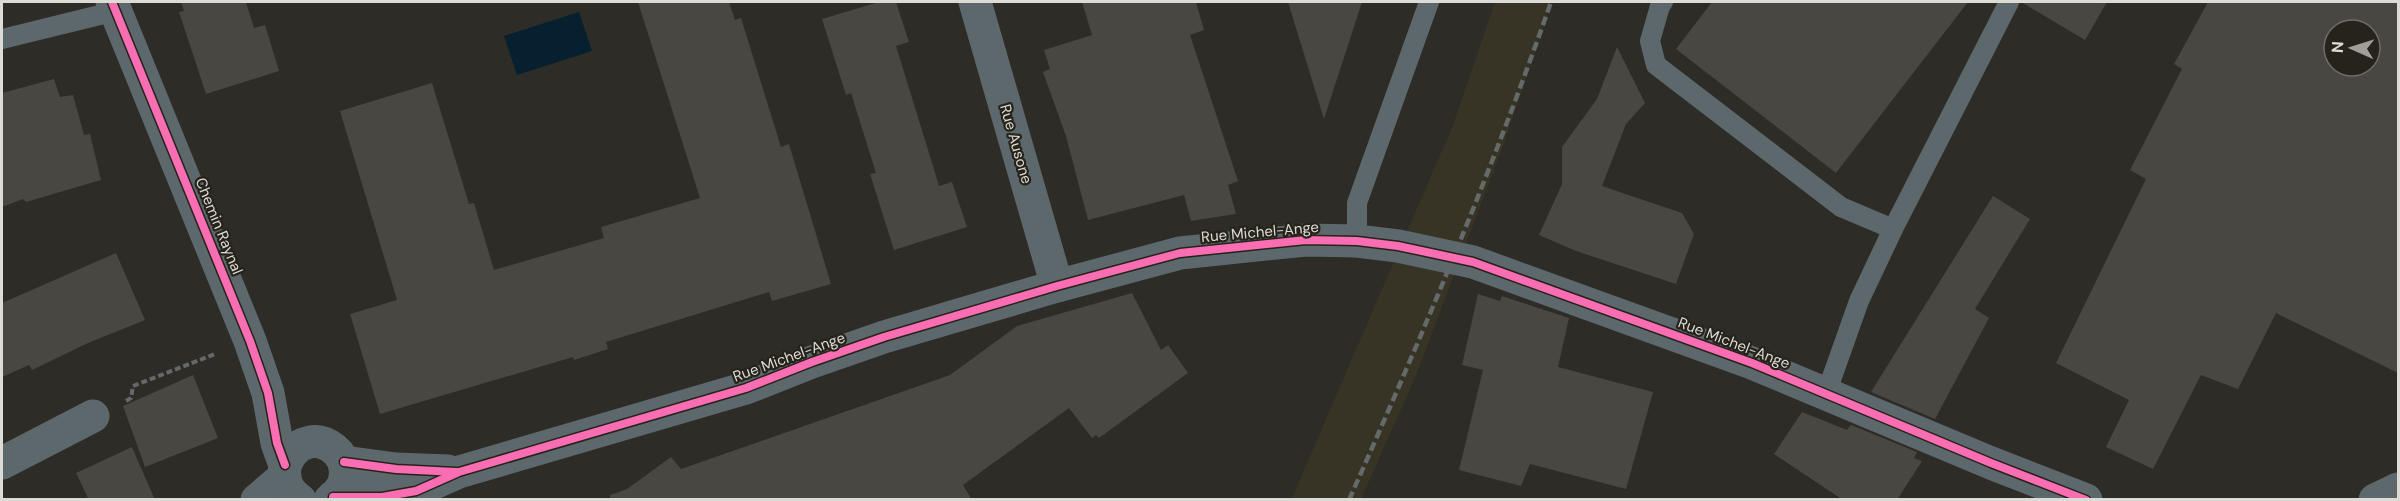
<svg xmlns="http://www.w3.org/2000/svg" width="2400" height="501" viewBox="0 0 2400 501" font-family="'DM Sans',sans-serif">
<rect width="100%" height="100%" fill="#2d2c26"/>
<!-- built -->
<polygon fill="#383425" points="1495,2 1552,2 1503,146 1415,378 1361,499 1291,500 1453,125"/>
<!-- water -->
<polygon fill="#06202f" points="579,12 592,51 517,75 504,36"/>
<!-- building -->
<g fill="#484742" fill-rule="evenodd">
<polygon points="181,2 246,2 254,28 265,25 279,71 206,94 179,12 184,11"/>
<polygon points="638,2 729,2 735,20 741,18 781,147 789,144 831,284 772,301 769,292 606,342 608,349 574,360 573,357 380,414 350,314 397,300 340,111 432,83 469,204 474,203 494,270 604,238 601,227 700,198"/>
<polygon points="879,2 896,2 909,42 896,46 929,153 939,186 952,182 967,227 894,250 870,174 876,173 851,93 846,95 822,19"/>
<polygon points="1082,2 1196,2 1204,30 1190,35 1238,181 1228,185 1236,214 1191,221 1184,195 1088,220 1066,136 1043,72 1050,69 1044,50 1092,35"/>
<polygon points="1288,2 1362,2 1324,119"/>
<polygon points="1712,2 1968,2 1836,173 1676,49"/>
<polygon points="2021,2 2107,2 2085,40"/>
<path d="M 2208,2 L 2398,2 L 2398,373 L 2276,313 L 2238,389 L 2201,375 L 2153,469 L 2106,447 L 2129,400 L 2056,363 L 2146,179 L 2130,170 L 2182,69 L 2174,64 ZM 2334,30 L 2370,30 L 2370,66 L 2334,66 Z"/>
<polygon points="1617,47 1645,103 1626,124 1602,186 1682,213 1694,234 1676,284 1576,251 1539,235 1562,184 1562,147 1597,99"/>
<polygon points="54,79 60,97 73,95 84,135 90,134 101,180 26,202 23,199 2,207 2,93"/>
<polygon points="1993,196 2030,219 1975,309 1989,318 1935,419 1871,392"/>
<polygon points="116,253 145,320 88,343 32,370 29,365 2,377 2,303"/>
<polygon points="1132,293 1161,350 1168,345 1188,373 1099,438 1096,435 1092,438 1069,408 963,485 972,500 610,500 610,495 627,489 671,457 681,469 950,375 1017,326"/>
<polygon points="1478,294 1500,301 1502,296 1569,318 1558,367 1653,392 1626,489 1530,464 1521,486 1459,470 1483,370 1462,365"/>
<polygon points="193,375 218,438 145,467 123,406"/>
<polygon points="1802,412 1847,430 1851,425 1917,452 1914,458 1922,461 1897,500 1843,500 1774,454"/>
<polygon points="132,447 155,500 89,500 76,473"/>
</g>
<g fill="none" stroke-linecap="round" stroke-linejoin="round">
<!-- path -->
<polyline stroke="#63686a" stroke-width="4" stroke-dasharray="6 3" stroke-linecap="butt" points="126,401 131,398 133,386 215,354"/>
<!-- service -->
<g stroke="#5d686d" stroke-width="20">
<polyline points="1663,2 1660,6 1650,41 1656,65 1841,207 1893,229"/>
<polyline points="2,39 116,11"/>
<polyline points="1357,241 1357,203 1429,2"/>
<polyline points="1826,394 1859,301 1893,229 2009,2"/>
</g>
<!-- minor -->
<g stroke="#5d686d" stroke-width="33">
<polyline points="112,2 250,341 268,393 277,443 285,465"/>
<polyline points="975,2 1057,286"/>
<polyline points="344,462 396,469 448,471"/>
<polyline points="2,463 93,416"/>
<polyline points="333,497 382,497 416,491 459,472 746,388 812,362 884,337 1057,286 1180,253 1306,240 1357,241 1398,246 1473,262 1752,363 1991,463 2086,500"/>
<polyline points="257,500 285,476"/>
<path d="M 300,500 C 262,475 301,422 334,449 C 340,454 344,460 345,468 C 347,482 341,492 330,500"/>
<polyline points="2375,500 2398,489"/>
</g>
<!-- rail -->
<path stroke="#64696a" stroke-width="4.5" stroke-dasharray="9 4.5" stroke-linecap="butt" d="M 1349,500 C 1422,336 1492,171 1551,2"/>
<defs>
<g id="cycleway">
<polyline points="112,2 250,341 268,393 277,443 285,465"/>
<polyline points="344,462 396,469 456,472"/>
<polyline points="333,497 382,497 416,491 459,472 746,388 812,362 884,337 1057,286 1180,253 1306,240 1357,241 1398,246 1473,262 1752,363 1991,463 2086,500"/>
</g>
</defs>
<!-- cycleway casing -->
<use href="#cycleway" stroke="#26231a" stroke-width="11"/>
<!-- cycleway -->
<use href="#cycleway" stroke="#f96db3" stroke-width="8"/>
</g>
<g text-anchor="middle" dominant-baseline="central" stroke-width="4.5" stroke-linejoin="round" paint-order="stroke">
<!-- street labels -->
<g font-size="15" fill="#dddbd5" stroke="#26231a">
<text transform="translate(1016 144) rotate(74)">Rue Ausone</text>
<text transform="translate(219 226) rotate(68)">Chemin Raynal</text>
<text transform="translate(1260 232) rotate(-5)">Rue Michel-Ange</text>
<text transform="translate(1734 343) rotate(21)">Rue Michel-Ange</text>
<text transform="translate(789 357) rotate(-20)">Rue Michel-Ange</text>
</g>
</g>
<!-- border -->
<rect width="2400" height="501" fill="none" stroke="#dddbd5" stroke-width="6"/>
<!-- north arrow -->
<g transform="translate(2352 48) rotate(273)"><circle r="28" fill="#26231a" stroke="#6f6d65" stroke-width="1.5"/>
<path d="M0-4.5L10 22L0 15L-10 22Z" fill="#9f9e98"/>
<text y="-9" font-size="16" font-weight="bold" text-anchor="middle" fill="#dddbd5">N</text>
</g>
</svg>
